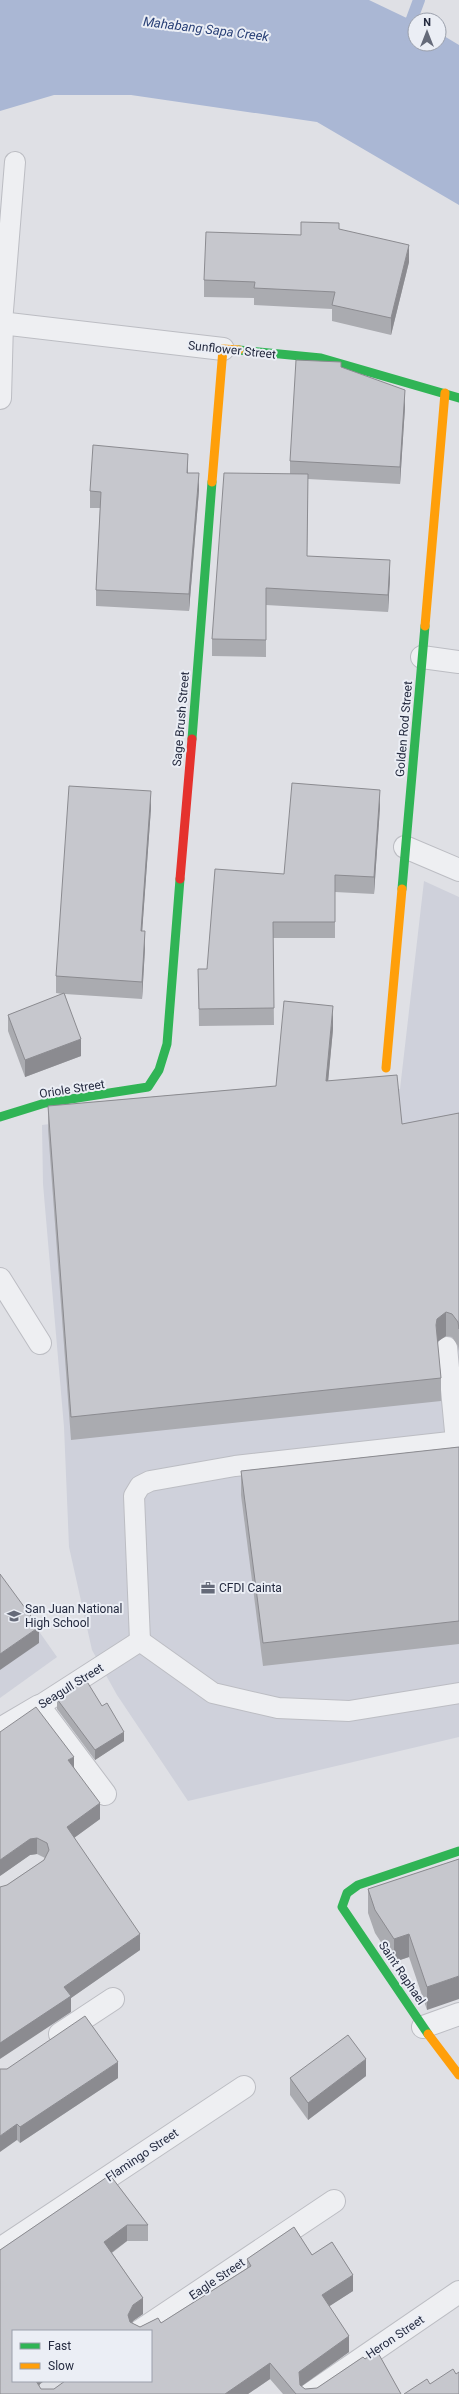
<svg xmlns="http://www.w3.org/2000/svg" width="459" height="2394" viewBox="0 0 459 2394" font-family="Roboto,sans-serif">
<rect width="100%" height="100%" fill="#dfe0e5"/>
<!-- built -->
<g fill="#cfd1db">
<polygon points="424,881 459,897 459,1737 188,1801 117,1695 92,1650 69,1547 64,1427 43,1184 42,1125 178,1108 400,1089"/>
<polygon points="0,1576 57,1657 0,1698"/>
</g>
<!-- water -->
<polygon fill="#aab7d4" points="0,0 369,0 415,22 415,44 439,44 439,33 459,45 459,205 317,122 131,95 54,95 0,111"/>
<g fill="none" stroke-linecap="round" stroke-linejoin="round">
<!-- stream -->
<polyline stroke="#aab7d4" stroke-width="12" points="406,35 419,0"/>
<defs>
<g id="lane">
<polyline points="2,323 15,162"/>
<polyline points="447,1347 456,1442"/>
<polyline points="140,1641 134,1496 140,1486 150,1481 235,1466 459,1441"/>
<polyline points="140,1641 213,1693 278,1708 349,1711 459,1693"/>
<polyline points="39,1706 140,1641"/>
</g>
<g id="street">
<polyline points="0,323 223,349"/>
<polyline points="0,398 2,323"/>
<polyline points="422,657 459,662"/>
<polyline points="405,847 459,870"/>
<polyline points="0,1279 40,1343"/>
<polyline points="0,1729 39,1706 105,1794"/>
<polyline points="423,2027 459,2014"/>
<polyline points="60,2034 113,1999"/>
<polyline points="0,2249 244,2087"/>
<polyline points="140,2331 334,2201"/>
<polyline points="310,2394 459,2292"/>
</g>
</defs>
<!-- lane casing -->
<use href="#lane" stroke="#bcbdc3" stroke-width="22"/>
<!-- street casing -->
<use href="#street" stroke="#bcbdc3" stroke-width="24"/>
<!-- lane -->
<use href="#lane" stroke="#eeeff2" stroke-width="20"/>
<!-- street -->
<use href="#street" stroke="#eeeff2" stroke-width="22"/>
<!-- fast -->
<g stroke="#30b455" stroke-width="9">
<polyline points="239,350 321,358 459,398"/>
<polyline points="192,739 212,482"/>
<polyline points="402,889 425,626"/>
<polyline points="0,1117 45,1103 148,1087 159,1070 167,1044 180,879"/>
<polyline points="428,2034 342,1907 347,1893 358,1885 459,1851"/>
</g>
<!-- slow -->
<g stroke="#ff9f0a" stroke-width="9">
<polyline points="212,482 223,349 239,350"/>
<polyline points="425,626 445,393"/>
<polyline points="386,1068 402,889"/>
<polyline points="428,2034 459,2075"/>
</g>
<!-- jam -->
<polyline stroke="#e5322d" stroke-width="9" points="180,879 192,739"/>
</g>
<!-- wall -->
<g fill="#aaabb0" fill-rule="evenodd">
<polygon points="339,229 409,262 391,335 332,321 332,309 254,305 254,298 204,297 204,280 301,235"/>
<polygon points="341,367 405,407 400,484 308,479 307,556 390,577 388,612 266,605 266,657 212,656 212,639 290,474 290,461"/>
<polygon points="188,473 199,490 189,611 96,606 96,590 100,508 90,508 90,491"/>
<polygon points="380,807 374,894 335,892 335,938 273,938 274,1025 199,1026 198,969 207,969"/>
<polygon points="151,808 142,931 145,948 142,999 65,994 81,1056 25,1077 8,1031 8,1015 63,994 56,993 56,976"/>
<polygon points="333,1029 328,1081 402,1124 459,1113 459,1352 458,1346 452,1337 446,1336 437,1342 441,1378 441,1401 71,1440 48,1129 48,1106 276,1086"/>
<polygon points="459,1447 459,1644 263,1666 241,1495 241,1471"/>
<polygon points="57,1699 102,1706 124,1741 95,1760 57,1709"/>
<polygon points="74,1767 100,1819 74,1838 140,1950 71,1998 71,2012 7,1885 44,1860 45,1858 37,1854 30,1855 0,1876"/>
<polygon points="459,1859 427,2010 409,1957 394,1962 375,1933 368,1913 368,1889"/>
<polygon points="0,2069 118,2078 20,2143 17,2140"/>
<polygon points="366,2076 308,2120 290,2095 290,2078"/>
<path d="M 110,2175 L 148,2225 L 148,2241 L 127,2241 L 112,2253 L 143,2298 L 143,2314 L 133,2321 L 132,2323 L 140,2327 L 158,2318 L 161,2323 L 247,2268 L 247,2259 L 294,2227 L 312,2255 L 332,2242 L 353,2275 L 353,2291 L 329,2306 L 349,2336 L 349,2352 L 301,2386 L 305,2389 L 317,2388 L 363,2357 L 365,2359 L 377,2351 L 401,2394 L 283,2394 L 270,2379 L 248,2394 L 0,2394 L 0,2250 ZM 13,2331 L 151,2331 L 151,2381 L 65,2381 L 54,2389 L 41,2389 L 39,2386 L 40,2384 L 44,2381 L 13,2381 Z"/>
</g>
<!-- shaded-wall -->
<g fill="#8b8b90">
<polygon points="409,245 409,262 391,335 391,318"/>
<polygon points="405,390 405,407 400,484 400,467"/>
<polygon points="188,454 188,471 187,490 187,473"/>
<polygon points="199,473 199,490 189,611 189,594"/>
<polygon points="390,560 390,577 388,612 388,595"/>
<polygon points="380,790 380,807 374,894 374,877"/>
<polygon points="151,791 151,808 141,948 141,931"/>
<polygon points="145,931 145,948 142,999 142,982"/>
<polygon points="333,1006 333,1029 326,1104 326,1081"/>
<polygon points="81,1039 81,1056 25,1077 25,1060"/>
<polygon points="446,1312 446,1336 437,1342 436,1325 437,1319"/>
<polygon points="39,1627 39,1643 0,1670 0,1654"/>
<polygon points="124,1732 124,1741 95,1760 95,1750"/>
<polygon points="74,1757 74,1773 68,1760"/>
<polygon points="100,1803 100,1819 67,1843 67,1827"/>
<polygon points="37,1838 37,1854 30,1855 0,1876 0,1860 30,1839"/>
<polygon points="140,1934 140,1950 71,1998 71,2012 0,2059 0,2043 64,1987"/>
<polygon points="409,1934 409,1957 394,1962 394,1939"/>
<polygon points="459,1976 459,1999 427,2010 427,1987"/>
<polygon points="366,2059 366,2076 308,2120 308,2103"/>
<polygon points="118,2062 118,2078 20,2143 20,2127"/>
<polygon points="17,2124 17,2140 0,2152 0,2136"/>
<polygon points="127,2225 127,2241 104,2258 104,2242"/>
<polygon points="353,2275 353,2291 322,2311 322,2295"/>
<polygon points="143,2298 143,2314 133,2321 128,2331 128,2315 133,2305"/>
<polygon points="349,2336 349,2352 299,2388 299,2372"/>
<polygon points="270,2363 270,2379 248,2394 225,2394"/>
<polygon points="35,2381 44,2381 40,2384 35,2394"/>
</g>
<!-- building -->
<g fill="#c6c7cd" stroke="#8b8b90" fill-rule="evenodd">
<polygon points="301,222 339,223 339,229 409,245 391,318 332,305 335,292 254,288 255,282 204,280 206,232 301,235"/>
<polygon points="296,360 341,362 341,367 405,390 400,467 290,461"/>
<polygon points="93,445 188,454 187,473 199,473 189,594 96,590 101,492 90,491"/>
<polygon points="224,473 308,474 307,556 390,560 388,595 266,588 266,640 212,639"/>
<polygon points="292,783 380,790 374,877 335,875 335,922 273,922 274,1008 199,1009 198,969 207,969 215,869 284,874"/>
<polygon points="69,786 151,791 141,931 145,931 142,982 56,976"/>
<polygon points="64,993 81,1039 25,1060 8,1015"/>
<polygon points="284,1001 333,1006 326,1081 397,1075 402,1124 459,1113 459,1329 458,1322 452,1314 446,1312 437,1319 436,1325 441,1378 71,1417 48,1106 276,1086"/>
<polygon points="459,1447 459,1621 263,1643 241,1471"/>
<polygon points="0,1574 39,1627 0,1654"/>
<polygon points="86,1680 102,1706 107,1703 124,1732 95,1750 57,1699"/>
<polygon points="36,1707 74,1757 68,1760 100,1803 67,1827 140,1934 64,1987 71,1996 0,2043 0,1887 7,1885 44,1860 49,1850 47,1843 37,1838 30,1839 0,1860 0,1732"/>
<polygon points="459,1859 459,1976 427,1987 409,1934 394,1939 375,1910 368,1889"/>
<polygon points="85,2016 118,2062 20,2127 17,2124 0,2136 0,2069 7,2069"/>
<polygon points="348,2035 366,2059 308,2103 290,2078"/>
<path d="M 110,2175 L 148,2225 L 127,2225 L 104,2242 L 143,2298 L 133,2305 L 128,2315 L 130,2322 L 140,2327 L 158,2318 L 161,2323 L 251,2266 L 247,2259 L 294,2227 L 312,2255 L 332,2242 L 353,2275 L 322,2295 L 349,2336 L 299,2372 L 300,2385 L 305,2389 L 317,2388 L 363,2357 L 365,2359 L 377,2351 L 401,2394 L 296,2394 L 270,2363 L 225,2394 L 0,2394 L 0,2250 ZM 13,2331 L 151,2331 L 151,2381 L 65,2381 L 54,2389 L 41,2389 L 36,2381 L 13,2381 Z"/>
<polygon points="453,2369 456,2374 459,2372 459,2394 404,2394 427,2379 430,2384"/>
</g>
<!-- icons -->
<defs>
<symbol id="office-bare" viewBox="-9 -9 18 18"><path d="M-6-3h4V-5.5h4V-3h4V5H-6ZM-1-4.5V-3h2v-1.5ZM-6 0V1H6V0Z" fill="#656a79" stroke="#ebeef5" stroke-width="2.5" paint-order="stroke"/></symbol>
<symbol id="school-bare" viewBox="-9 -9 18 18"><path d="M0-5L7-2L0 1L-7-2ZM-4 1L0 2.5L4 1V4Q0 6-4 4Z" fill="#656a79" stroke="#ebeef5" stroke-width="2.5" paint-order="stroke"/></symbol>
</defs>
<g fill-rule="evenodd">
<use href="#office-bare" x="198" y="1578" width="20" height="20"/>
<use href="#school-bare" x="4" y="1606" width="20" height="20"/>
</g>
<g text-anchor="middle" dominant-baseline="central" stroke-width="4" stroke-linejoin="round" paint-order="stroke">
<!-- street labels -->
<g font-size="12" fill="#242a3f" stroke="#ebeef5">
<text transform="translate(232 350) rotate(6)">Sunflower Street</text>
<text transform="translate(181 719) rotate(-85)">Sage Brush Street</text>
<text transform="translate(404 729) rotate(-85)">Golden Rod Street</text>
<text transform="translate(72 1089) rotate(-9)">Oriole Street</text>
<text transform="translate(71 1686) rotate(-32)">Seagull Street</text>
<text transform="translate(402 1973) rotate(56)">Saint Raphael</text>
<text transform="translate(142 2155) rotate(-34)">Flamingo Street</text>
<text transform="translate(217 2279) rotate(-34)">Eagle Street</text>
<text transform="translate(395 2337) rotate(-34)">Heron Street</text>
</g>
<!-- poi labels -->
<g font-size="12" fill="#242a3f" stroke="#ebeef5" text-anchor="start">
<text x="219" y="1588">CFDI Cainta</text>
<text x="25" y="1609">San Juan National<tspan x="25" dy="14">High School</tspan></text>
</g>
<!-- water labels -->
<g font-size="13" font-style="italic" fill="#2a4177" stroke="#ebeef5">
<text transform="translate(206 29) rotate(7)">Mahabang Sapa Creek</text>
</g>
</g>
<!-- legend -->
<rect x="12" y="2330" width="140" height="52" fill="#ebeef5" stroke="#9ba0ac"/>
<rect x="20" y="2343" width="20" height="6" fill="#30b455" stroke="#9ba0ac"/>
<text x="48" y="2350" font-size="12" fill="#242a3f">Fast</text>
<rect x="20" y="2363" width="20" height="6" fill="#ff9f0a" stroke="#9ba0ac"/>
<text x="48" y="2370" font-size="12" fill="#242a3f">Slow</text>
<!-- north arrow -->
<g transform="translate(427 32)"><circle r="19" fill="#ebeef5" stroke="#9ba0ac"/>
<path d="M0-3L7 15L0 10L-7 15Z" fill="#656a79"/>
<text y="-6" font-size="11" font-weight="bold" text-anchor="middle" fill="#242a3f">N</text>
</g>
</svg>
